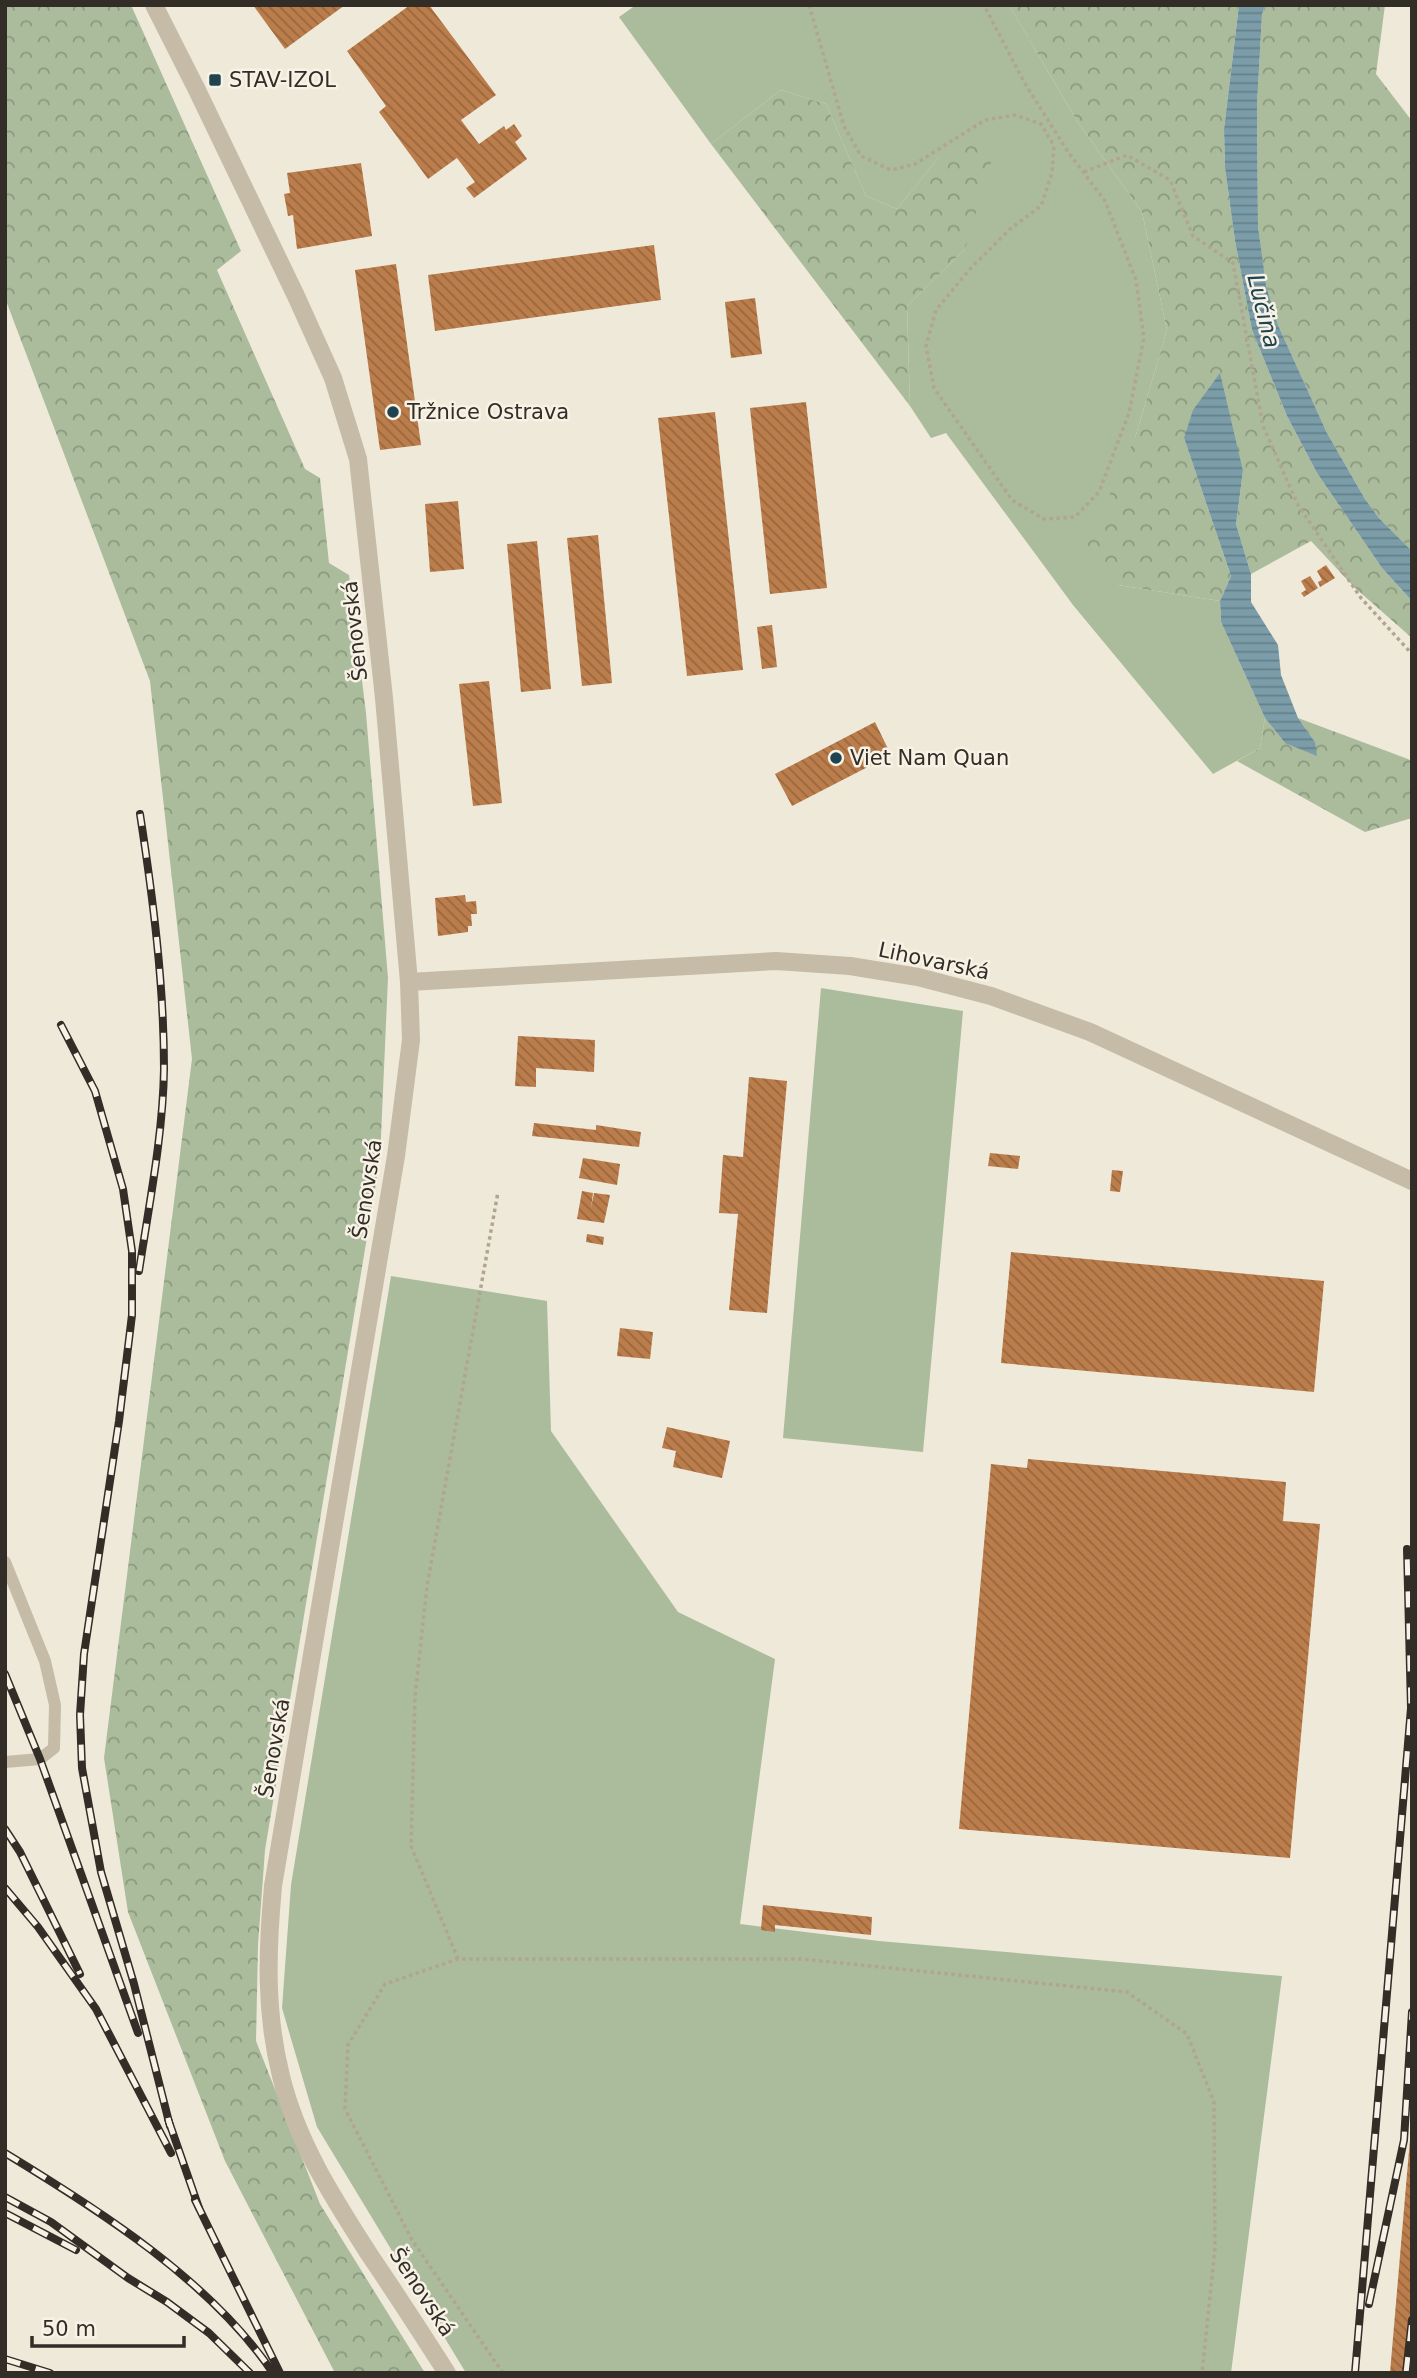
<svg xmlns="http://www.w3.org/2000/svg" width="1417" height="2378" viewBox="0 0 1417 2378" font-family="'DejaVu Sans',sans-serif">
<defs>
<pattern id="forest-crowns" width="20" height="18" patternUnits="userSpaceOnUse" patternTransform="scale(1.75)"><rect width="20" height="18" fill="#aabc9b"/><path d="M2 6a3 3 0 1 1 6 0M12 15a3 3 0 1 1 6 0" fill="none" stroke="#8b997e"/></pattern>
<pattern id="water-rules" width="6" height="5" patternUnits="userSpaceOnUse" patternTransform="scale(1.75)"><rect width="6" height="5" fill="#7b9da9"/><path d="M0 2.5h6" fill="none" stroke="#658089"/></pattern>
<pattern id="building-back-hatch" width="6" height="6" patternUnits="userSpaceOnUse" patternTransform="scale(1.75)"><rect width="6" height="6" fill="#bb7d4b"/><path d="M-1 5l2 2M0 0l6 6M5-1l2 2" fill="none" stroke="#99673e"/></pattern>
</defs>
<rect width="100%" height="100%" fill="#efe9d9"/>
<!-- green -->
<g fill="#aabc9b">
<polygon points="636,5 1009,5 1077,121 1142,212 1167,330 1135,438 1118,585 1220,601 1221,622 1265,718 1260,748 1213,774 1073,605 946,433 931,438 910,406 907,306 965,249 939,157 897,209 866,196 826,104 781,90 711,144 619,17"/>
<polygon points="821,988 963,1011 923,1452 783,1438"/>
<polygon points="391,1276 547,1301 551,1431 678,1612 775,1659 740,1924 879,1941 1282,1976 1231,2373 466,2373 317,2127 282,2008 291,1885"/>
</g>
<!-- forest -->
<g fill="url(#forest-crowns)">
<polygon points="5,5 131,5 241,251 217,270 305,469 320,478 329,563 349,575 366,713 388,978 380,1159 265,1850 258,1945 256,2041 320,2204 425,2373 335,2373 225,2161 128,1912 104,1758 192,1059 150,681 5,298"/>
<polygon points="1009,5 1239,5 1224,129 1225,168 1235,241 1252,330 1287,416 1317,473 1382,568 1412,601 1412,638 1354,587 1311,541 1251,574 1236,524 1243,471 1184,438 1231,576 1220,601 1118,585 1086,547 1135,438 1167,330 1142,212 1077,121"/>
<polygon points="1265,5 1385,5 1376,74 1412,121 1412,551 1379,518 1365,499 1327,433 1278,325 1265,286 1258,226 1257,105 1262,15"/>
<polygon points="781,90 826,104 866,196 897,209 939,157 975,142 993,156 965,249 907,306 910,406 711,144"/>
<polygon points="1265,718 1285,743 1315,742 1298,718 1408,759 1412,762 1412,818 1365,832 1237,761 1260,748"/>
</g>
<!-- water -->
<g fill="url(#water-rules)">
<polygon points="1239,5 1265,5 1262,15 1257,105 1258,226 1266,286 1278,325 1327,433 1365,499 1379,518 1412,551 1412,601 1382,568 1317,473 1287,416 1252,330 1235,241 1225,168 1224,129"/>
<polygon points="1220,373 1243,471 1236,524 1251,574 1251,602 1278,645 1281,675 1298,718 1315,742 1317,756 1285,743 1265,718 1221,622 1220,601 1231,576 1184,438 1193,410"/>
</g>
<!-- building -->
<g fill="url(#building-back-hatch)">
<polygon points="253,5 345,5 285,49"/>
<polygon points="410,5 429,5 496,95 461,120 479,144 504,126 506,130 514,124 522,136 515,142 527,159 474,198 466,188 475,182 457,158 428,179 379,112 386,106 347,51"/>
<polygon points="361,163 372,236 297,249 293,215 288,216 284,194 290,193 287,173"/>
<polygon points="654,245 661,300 435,331 428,275"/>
<polygon points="396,264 421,445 380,450 355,270"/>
<polygon points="755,298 762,354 731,358 725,302"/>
<polygon points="806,402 827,588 770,594 750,408"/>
<polygon points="715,412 743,670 687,676 658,418"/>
<polygon points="458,501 464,569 430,572 425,504"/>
<polygon points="598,535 612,683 582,686 567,538"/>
<polygon points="537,541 551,689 521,692 507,544"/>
<polygon points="1326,565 1335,578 1320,587 1318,582 1322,580 1317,571"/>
<polygon points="1310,576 1318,588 1304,597 1301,593 1306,590 1301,581"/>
<polygon points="772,625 777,667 762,669 757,627"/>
<polygon points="489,681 502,803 473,806 459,684"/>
<polygon points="875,722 891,755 792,806 775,774"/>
<polygon points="465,895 466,902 476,901 477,914 471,914 472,926 468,926 468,932 438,936 435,898"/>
<polygon points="518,1036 595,1040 594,1072 536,1068 536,1087 515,1086"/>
<polygon points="749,1077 787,1081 767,1313 729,1310 738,1214 719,1213 723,1155 743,1157"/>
<polygon points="534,1123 596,1130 596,1125 641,1132 639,1147 532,1136"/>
<polygon points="990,1153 1020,1156 1018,1169 988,1166"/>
<polygon points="583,1158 620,1164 617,1185 579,1178"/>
<polygon points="1112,1170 1123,1171 1120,1192 1110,1191"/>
<polygon points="582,1191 593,1193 591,1208 594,1193 610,1195 604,1223 577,1219"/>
<polygon points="587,1234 604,1237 603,1245 586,1242"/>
<polygon points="1011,1252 1324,1281 1314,1392 1001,1363"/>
<polygon points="620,1328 653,1332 650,1359 617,1356"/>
<polygon points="667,1427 730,1441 722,1478 673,1467 676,1451 662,1448"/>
<polygon points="1028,1459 1286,1482 1283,1521 1320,1524 1290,1858 959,1829 991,1464 1027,1468"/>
<polygon points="763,1905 872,1917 871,1935 775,1925 775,1932 761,1930"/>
<polygon points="1410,2139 1412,2139 1412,2373 1390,2373"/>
</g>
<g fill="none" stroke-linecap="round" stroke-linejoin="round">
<!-- path -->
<g stroke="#b1a591" stroke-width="3.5" stroke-dasharray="3.5 3.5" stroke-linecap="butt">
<polyline points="809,5 844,126 861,156 891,170 915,164 985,120 1015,115 1041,124 1054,146 1052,173 1041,206 1010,229 970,269 936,310 926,346 934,388 1012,500 1044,519 1075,517 1099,492 1129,413 1144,338 1136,280 1105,201 1068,152 1024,82 984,5"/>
<polyline points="1084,172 1127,155 1170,180 1193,236 1233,263 1263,426 1298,505 1361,598 1412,654"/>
<polyline points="458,1959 411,1846 415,1697 427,1586 498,1192"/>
<polyline points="503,2373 412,2240 345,2109 348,2045 385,1984 458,1959 801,1959 1127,1992 1187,2034 1214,2102 1215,2248 1202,2373"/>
</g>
<!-- service -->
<polyline stroke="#c5bba6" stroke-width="12" points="5,1562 45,1661 55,1705 54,1748 40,1759 5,1762"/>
<!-- tertiary -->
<g stroke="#c5bba6" stroke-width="18">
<path d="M 154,5 L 197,90 L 296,296 L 333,378 L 358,459 L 384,698 L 409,982 L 411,1040 L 396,1156 L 273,1886 C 267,1952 265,2012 281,2076 C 297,2143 335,2201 371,2257 C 397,2295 422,2334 447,2373"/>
<polyline points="409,982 776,961 850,966 918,977 991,996 1090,1032 1412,1181"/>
</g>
<defs>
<g id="rail">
<polyline points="61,1025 95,1091 123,1189 132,1251 132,1315 119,1421 84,1654 80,1715 82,1768 101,1872 134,1984 170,2126"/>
<path d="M 139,1271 C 149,1205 163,1135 164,1069 C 164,984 153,898 140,814"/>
<polyline points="5,1674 40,1759 138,2033"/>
<polyline points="5,1829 20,1852 80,1974"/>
<polyline points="5,1888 38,1927 96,2009 171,2153"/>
<polyline points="168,2119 199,2208"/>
<path d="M 5,2153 C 99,2210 211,2281 273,2373"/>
<polyline points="5,2197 51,2222 128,2278 167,2302 209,2333 250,2373"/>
<polyline points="195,2200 280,2373"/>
<polyline points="5,2213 76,2250"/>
<polyline points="1369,2304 1404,2140 1412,2012"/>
<polyline points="5,2359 50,2373"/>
<polyline points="1355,2373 1411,1708 1407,1549"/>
<polyline points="1406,2373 1412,2320"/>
</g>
</defs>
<!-- rail casing -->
<use href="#rail" stroke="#322d26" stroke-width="8"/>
<!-- rail -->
<use href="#rail" stroke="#f7f2e5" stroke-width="5" stroke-dasharray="16" stroke-linecap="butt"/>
</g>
<!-- markers -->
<g fill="#204350" stroke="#f7f2e5" stroke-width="2.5">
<rect x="208" y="73" width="14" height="14" rx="3.5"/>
<circle cx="393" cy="412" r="7"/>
<circle cx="836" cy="758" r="7"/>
</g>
<g text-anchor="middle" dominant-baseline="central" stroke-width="5" stroke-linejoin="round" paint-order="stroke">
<!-- poi labels -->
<g font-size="21" fill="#322d26" stroke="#f7f2e5" text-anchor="start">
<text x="229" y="80">STAV-IZOL</text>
<text x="407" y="412">Tržnice Ostrava</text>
<text x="850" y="758">Viet Nam Quan</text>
</g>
<!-- street labels -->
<g font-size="21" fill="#322d26" stroke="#f7f2e5">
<text transform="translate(355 631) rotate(-96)">Šenovská</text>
<text transform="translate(934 961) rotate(12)">Lihovarská</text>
<text transform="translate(367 1189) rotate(-81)">Šenovská</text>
<text transform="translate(274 1748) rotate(-80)">Šenovská</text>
<text transform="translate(422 2292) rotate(57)">Šenovská</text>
</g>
<!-- water labels -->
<g font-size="23" font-style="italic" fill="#204350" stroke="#f7f2e5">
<text transform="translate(1264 311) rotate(76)">Lučina</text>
</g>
</g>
<!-- border -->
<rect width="1417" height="2378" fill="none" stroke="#322d26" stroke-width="14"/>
<!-- scale -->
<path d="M32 2336v10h152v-10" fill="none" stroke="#322d26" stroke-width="3.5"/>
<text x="42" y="2336" font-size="21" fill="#322d26" stroke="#f7f2e5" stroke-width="5" paint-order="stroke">50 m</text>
</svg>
